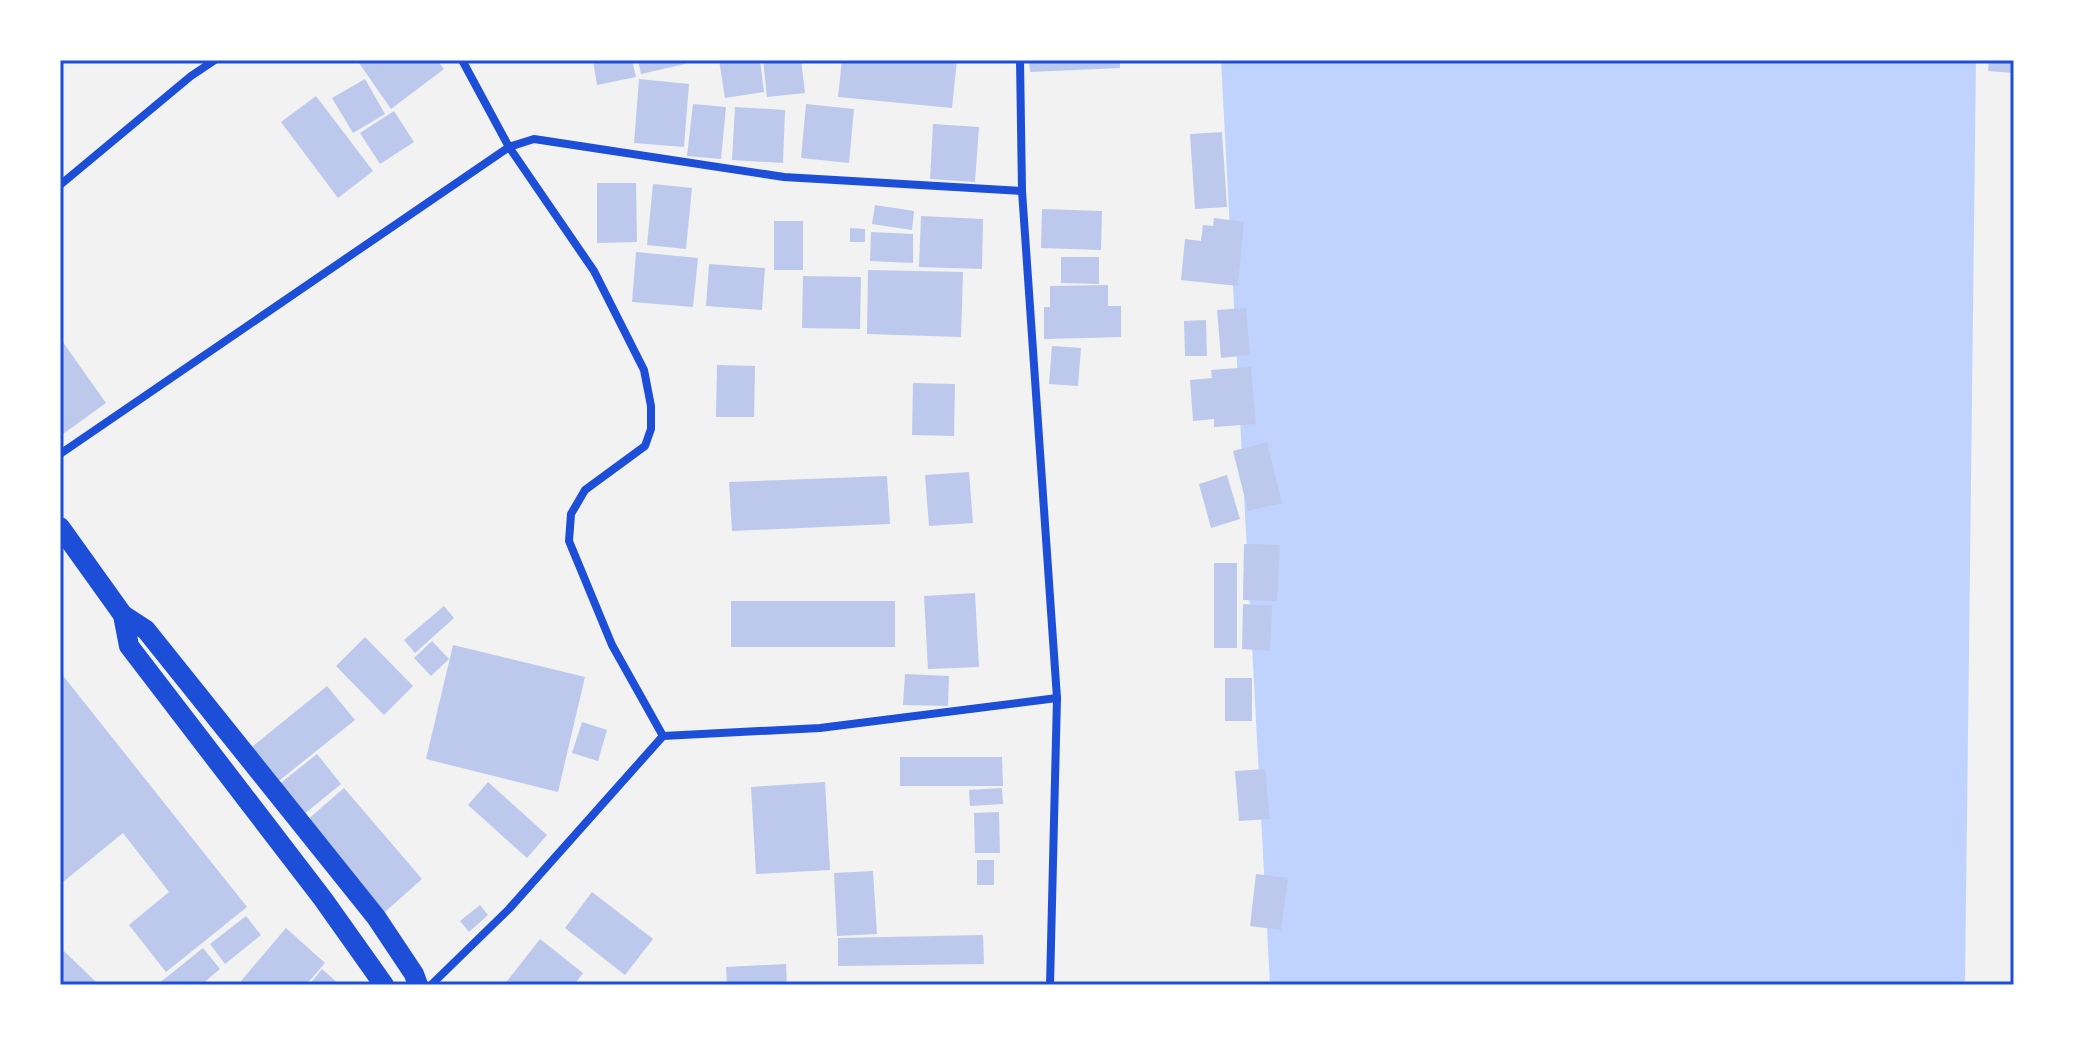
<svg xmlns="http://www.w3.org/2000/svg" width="2074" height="1045" viewBox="0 0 2074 1045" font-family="Quicksand,sans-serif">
<rect width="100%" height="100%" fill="#f2f2f2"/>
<!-- water -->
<polygon fill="#bfd3fe" points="1221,60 1976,60 1965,985 1270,985"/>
<!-- building -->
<g fill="#bdc9ec">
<polygon points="357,60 437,60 444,69 391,109"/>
<polygon points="593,60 632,60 636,77 597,85"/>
<polygon points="638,60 684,60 685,64 641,74"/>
<polygon points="719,60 760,60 764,92 725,98"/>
<polygon points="763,60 801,60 805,93 767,97"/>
<polygon points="842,60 957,60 952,108 838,97"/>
<polygon points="1029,60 1120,60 1120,68 1030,72"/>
<polygon points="1989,60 2014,60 2014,73 1988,71"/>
<polygon points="365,79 385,114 353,133 332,98"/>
<polygon points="639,79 689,84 684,147 634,143"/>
<polygon points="316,96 373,171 338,198 281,122"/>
<polygon points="693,104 726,107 721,159 687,156"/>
<polygon points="806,104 854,109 849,163 801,158"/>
<polygon points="735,107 785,110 783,163 732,160"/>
<polygon points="394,111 414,142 380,164 360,133"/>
<polygon points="933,124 979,127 975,182 930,179"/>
<polygon points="1222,132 1227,207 1195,209 1190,134"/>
<polygon points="597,183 636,183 637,242 597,243"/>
<polygon points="653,184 692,188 686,249 647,245"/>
<polygon points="875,205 914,211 912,230 872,224"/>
<polygon points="1042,209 1102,211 1101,250 1041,248"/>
<polygon points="921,216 983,219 982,269 919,267"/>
<polygon points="1214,218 1244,222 1238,286 1181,280 1185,239 1201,241 1203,225 1213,226"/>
<rect x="774" y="221" width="29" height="49"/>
<polygon points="850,228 865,229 865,242 850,242"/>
<polygon points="871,232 913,234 913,263 870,261"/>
<polygon points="636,252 698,258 693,307 632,302"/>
<polygon points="1061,257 1099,257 1099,284 1061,283"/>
<polygon points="709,264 765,268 762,310 706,306"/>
<polygon points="868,270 963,272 961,337 867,334"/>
<polygon points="803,276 861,277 860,329 802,328"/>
<polygon points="1108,285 1108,306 1121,306 1121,337 1044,339 1044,307 1050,307 1050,286"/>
<polygon points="1246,308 1250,355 1221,358 1217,310"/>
<polygon points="1206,320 1207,356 1185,356 1184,321"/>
<polygon points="60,338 106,403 60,436"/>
<polygon points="1052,346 1081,348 1078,386 1049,384"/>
<polygon points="717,365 755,366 754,417 716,417"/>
<polygon points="1251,367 1256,424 1214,427 1214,419 1193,421 1190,380 1212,378 1211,370"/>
<polygon points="913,383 955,384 954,436 912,435"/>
<polygon points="1267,442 1282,503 1248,511 1233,451"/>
<polygon points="969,472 973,523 929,526 925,475"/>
<polygon points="1227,475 1240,519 1211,528 1199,484"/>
<polygon points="887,476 890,524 732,531 729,482"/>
<polygon points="1244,544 1280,545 1277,601 1243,600"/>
<rect x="1214" y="563" width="23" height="85"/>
<polygon points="975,593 979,667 928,669 924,596"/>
<rect x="731" y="601" width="164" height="46"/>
<polygon points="1243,604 1272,606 1270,651 1242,649"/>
<polygon points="444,606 454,618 415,653 404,640"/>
<polygon points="365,637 413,686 384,715 336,666"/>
<polygon points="432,641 449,659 431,676 414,658"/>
<polygon points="453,645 585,677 558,792 426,759"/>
<polygon points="60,672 247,907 166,972 129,925 169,892 123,833 63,882 60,878"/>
<polygon points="905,674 949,676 948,706 903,705"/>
<rect x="1225" y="678" width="27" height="43"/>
<polygon points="327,686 355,720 275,784 248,750"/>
<polygon points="582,722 607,730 598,761 572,753"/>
<polygon points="317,754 341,784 303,815 278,785"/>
<polygon points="900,757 1002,757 1003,786 900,786"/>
<polygon points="1265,769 1270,819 1239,821 1235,771"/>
<polygon points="488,782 547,835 527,858 468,805"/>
<polygon points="825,782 830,870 756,874 751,787"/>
<polygon points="344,788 422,879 385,912 306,821"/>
<polygon points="1002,788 1003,804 970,806 969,790"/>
<polygon points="999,812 1000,853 975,853 974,813"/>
<rect x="977" y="860" width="17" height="25"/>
<polygon points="873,871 877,934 837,936 834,873"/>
<polygon points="1256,874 1288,878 1281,930 1250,926"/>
<polygon points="592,892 653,939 625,975 565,928"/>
<polygon points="480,905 488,915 469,932 460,921"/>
<polygon points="246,916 261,935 225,964 210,944"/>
<polygon points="286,928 325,963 306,985 245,985 241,981"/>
<polygon points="983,935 984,964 838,966 838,938"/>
<polygon points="540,939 583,973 574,985 504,985"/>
<polygon points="203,948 220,969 201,985 157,985"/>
<polygon points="64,951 99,985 60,985 60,955"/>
<polygon points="786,964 787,985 727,985 726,967"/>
<polygon points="322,969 340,985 309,985"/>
</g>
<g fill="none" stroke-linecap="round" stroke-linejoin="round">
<!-- minor -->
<g stroke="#1d4ed8" stroke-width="8">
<polyline points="462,60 509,147 594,271 644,370 651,406 651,429 645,446 585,490 571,514 569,541 612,645 663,736"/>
<polyline points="1020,60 1022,191 1057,698 1050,985"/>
<polyline points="60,185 191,76 215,60"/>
<polyline points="60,454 509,147 534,139 784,177 1022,191"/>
<polyline points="431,985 509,909 663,736 820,728 1057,698"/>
</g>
<!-- primary -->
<g stroke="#1d4ed8" stroke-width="20">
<polyline points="60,527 123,615 146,630 376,917 414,974 418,985"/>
<polyline points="123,615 129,646 323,899 384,985"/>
</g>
</g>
<!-- border -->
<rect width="2074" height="1045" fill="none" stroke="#ffffff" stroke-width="124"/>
<rect x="62" y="62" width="1950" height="921" fill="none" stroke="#1d4ed8" stroke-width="3"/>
</svg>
